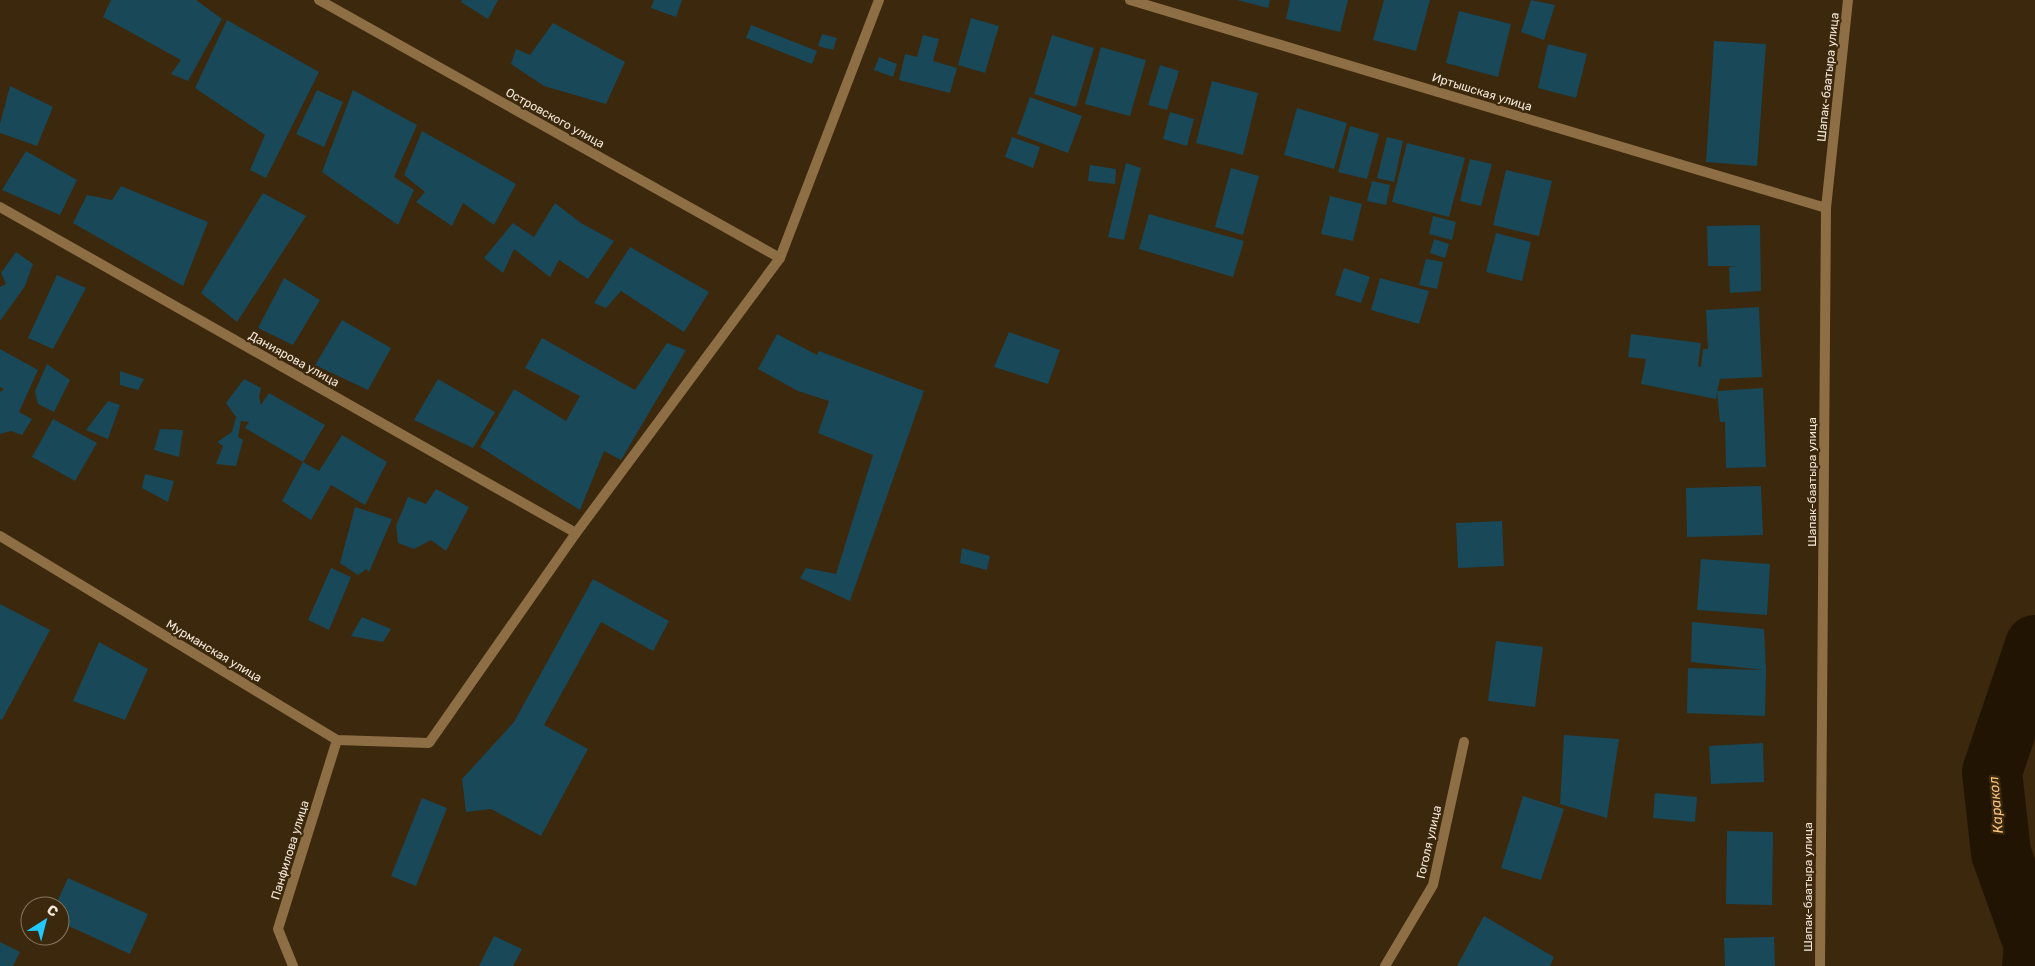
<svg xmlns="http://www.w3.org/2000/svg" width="2035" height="966" viewBox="0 0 2035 966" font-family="Rubik,sans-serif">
<rect width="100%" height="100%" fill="#3b280d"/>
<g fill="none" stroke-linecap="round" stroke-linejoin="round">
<!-- river -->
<polyline stroke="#221403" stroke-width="60" points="2032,966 2034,945 2001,853 1992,772 2035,645"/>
</g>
<!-- building -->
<g fill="#194859">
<polygon points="111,0 196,0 222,19 188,81 171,74 181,60 103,17"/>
<polygon points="462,0 498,0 488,19 461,2"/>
<polygon points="654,0 682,0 676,17 651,8"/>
<polygon points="1237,0 1270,0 1268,8"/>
<polygon points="1290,0 1348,0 1340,32 1286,19"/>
<polygon points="1384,0 1430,0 1416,51 1373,40"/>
<polygon points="1531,0 1555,5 1544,40 1521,32"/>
<polygon points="1459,11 1511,24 1498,77 1446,63"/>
<polygon points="971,18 999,26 985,73 958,65"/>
<polygon points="227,20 319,72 266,178 250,170 265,135 195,88"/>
<polygon points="553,23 625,62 606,104 544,86 511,64 516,49 530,55"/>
<polygon points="751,25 817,51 812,64 746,38"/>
<polygon points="822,34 837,38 833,50 818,46"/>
<polygon points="923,35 939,39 933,61 957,68 950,93 899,80 905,54 917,57"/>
<polygon points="1052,35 1094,48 1076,107 1034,94"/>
<polygon points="1714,41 1766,44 1757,166 1706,162"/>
<polygon points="1548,44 1587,54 1576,98 1538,88"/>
<polygon points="1101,47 1146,60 1130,116 1085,104"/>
<polygon points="879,57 897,64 893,77 874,70"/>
<polygon points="1160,65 1179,71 1167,110 1148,105"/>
<polygon points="1212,81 1258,93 1243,155 1196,143"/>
<polygon points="10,86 53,107 37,146 0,133 0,124"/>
<polygon points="317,90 343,102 324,147 296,134"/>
<polygon points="353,90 417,125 394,177 414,190 398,225 322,172"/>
<polygon points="1030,97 1082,116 1068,153 1017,134"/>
<polygon points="1297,108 1347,123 1334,169 1284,155"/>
<polygon points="1170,112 1194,119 1187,146 1163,139"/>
<polygon points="1350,126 1379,134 1367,179 1338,172"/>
<polygon points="422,131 516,184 494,225 463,203 452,226 416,202 425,192 404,175"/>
<polygon points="1012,137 1040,147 1033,168 1005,157"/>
<polygon points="1387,137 1403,141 1394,182 1377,178"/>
<polygon points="1407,143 1465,158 1449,217 1392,202"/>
<polygon points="26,151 77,180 60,215 2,190"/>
<polygon points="1470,159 1492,164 1481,206 1460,201"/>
<polygon points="1126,163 1141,168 1124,240 1108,237"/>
<polygon points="1090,165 1116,169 1115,184 1088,181"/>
<polygon points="1231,168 1259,176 1243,235 1215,227"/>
<polygon points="1506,170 1552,181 1539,236 1493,225"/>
<polygon points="1372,181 1390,185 1386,205 1367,201"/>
<polygon points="121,186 208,222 183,286 73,223 87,195 112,200"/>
<polygon points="263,193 306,216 237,322 201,293"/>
<polygon points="1330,196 1362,204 1353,241 1321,234"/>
<polygon points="555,203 581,223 614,241 588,279 559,260 550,277 514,249 503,273 484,258 513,223 534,237"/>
<polygon points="1149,214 1244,241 1233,277 1139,249"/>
<polygon points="1433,216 1456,222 1452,240 1429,234"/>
<polygon points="1760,225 1761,291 1730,293 1729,267 1736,266 1708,266 1707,226"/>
<polygon points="1496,233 1531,242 1522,281 1486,272"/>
<polygon points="1434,239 1449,244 1445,258 1430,253"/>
<polygon points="630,247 709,292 684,332 621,291 606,308 594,303"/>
<polygon points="16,252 33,264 25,286 0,321 0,287 6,284 1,273"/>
<polygon points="1426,259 1443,262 1437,289 1419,285"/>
<polygon points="1344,268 1370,277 1361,303 1335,295"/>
<polygon points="57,275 86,288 53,349 28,338"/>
<polygon points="284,278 320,300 293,345 258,328"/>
<polygon points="1380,278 1429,291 1419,324 1371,310"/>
<polygon points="1759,307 1762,377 1720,379 1717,391 1763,388 1766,467 1726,468 1725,422 1720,422 1717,392 1716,399 1641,384 1646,359 1628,357 1631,334 1701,343 1698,366 1701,367 1703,349 1708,349 1706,310"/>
<polygon points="342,320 391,348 368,390 315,365"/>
<polygon points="1009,332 1060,350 1048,384 994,367"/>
<polygon points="777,334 817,355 819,351 924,391 850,601 800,578 806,568 836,574 873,455 818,433 829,401 798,391 758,369"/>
<polygon points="542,338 635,390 667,343 686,350 621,460 604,451 580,510 480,447 514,389 566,421 580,396 525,368"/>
<polygon points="0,349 38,370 19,412 32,419 22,435 11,431 0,434 0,392 4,389 0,387"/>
<polygon points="47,364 70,380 54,412 38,404 35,391"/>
<polygon points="120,371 144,379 138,390 120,385"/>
<polygon points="244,379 261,388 259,397 261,405 269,393 325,425 303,462 245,428 249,422 241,421 238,437 243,440 236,466 216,464 223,446 217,442 232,432 236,417 226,403"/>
<polygon points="438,379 495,412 473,448 414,420"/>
<polygon points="108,401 120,405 108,439 86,430"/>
<polygon points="53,419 97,443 75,481 32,457"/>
<polygon points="160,429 183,430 179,457 154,450"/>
<polygon points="342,435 387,462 365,505 331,485 311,520 282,501 303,462 319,471"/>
<polygon points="145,474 174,481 168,502 142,488"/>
<polygon points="1761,486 1763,535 1687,537 1686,488"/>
<polygon points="436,489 469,507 446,551 431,540 414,549 398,543 396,526 408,497 426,504"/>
<polygon points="355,507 392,519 369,572 366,569 358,575 340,563"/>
<polygon points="1502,521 1504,566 1458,568 1456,523"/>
<polygon points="962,548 990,556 987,570 960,563"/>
<polygon points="1701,559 1770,564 1767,615 1697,610"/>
<polygon points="331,568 351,577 329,630 308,620"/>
<polygon points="593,579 669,621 653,651 601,622 544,725 588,749 541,836 491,809 466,812 462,779 514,722"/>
<polygon points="0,604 50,630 2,720 0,719"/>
<polygon points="362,617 391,629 383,642 351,636"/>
<polygon points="1692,622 1764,629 1766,671 1765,716 1687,713 1688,668 1764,670 1691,662"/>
<polygon points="1496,641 1543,647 1535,707 1488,701"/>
<polygon points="99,642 148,669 125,720 73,701"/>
<polygon points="1564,735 1619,739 1607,818 1560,804"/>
<polygon points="1763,743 1764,782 1711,784 1709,746"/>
<polygon points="1655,793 1697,797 1695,822 1653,818"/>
<polygon points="1523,796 1564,809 1541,880 1501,868"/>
<polygon points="422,798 447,808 416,886 391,876"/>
<polygon points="1727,831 1773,832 1772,905 1726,904"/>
<polygon points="68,878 148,914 130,954 60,922 60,906 55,906"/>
<polygon points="1484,916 1554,957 1550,966 1457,966"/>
<polygon points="494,936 522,949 513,966 479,966"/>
<polygon points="1774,937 1775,966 1725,966 1724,938"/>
<polygon points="0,942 20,952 13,966 0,966"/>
</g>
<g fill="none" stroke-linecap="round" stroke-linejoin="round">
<!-- street -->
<g stroke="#8e6e44" stroke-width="10">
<polyline points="319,0 780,258"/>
<polyline points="1130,0 1826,208"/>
<polyline points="0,207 576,533"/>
<polyline points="0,536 337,740 429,743 576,533 780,258 879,0"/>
<polyline points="293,966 278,929 337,740"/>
<polyline points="1385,966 1433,885 1464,742"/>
<polyline points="1820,966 1826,208 1848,0"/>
</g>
</g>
<g text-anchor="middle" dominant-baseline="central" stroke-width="4.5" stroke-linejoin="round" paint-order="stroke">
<!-- street labels -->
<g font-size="12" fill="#f6e9da" stroke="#3b280d">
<text transform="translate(1828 77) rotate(-84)">Шапак-баатыра улица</text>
<text transform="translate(1482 92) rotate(17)">Иртышская улица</text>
<text transform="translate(555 118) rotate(29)">Островского улица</text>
<text transform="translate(294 359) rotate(29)">Даниярова улица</text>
<text transform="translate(1812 482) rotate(-90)">Шапак-баатыра улица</text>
<text transform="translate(214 651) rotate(31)">Мурманская улица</text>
<text transform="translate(1429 842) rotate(-77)">Гоголя улица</text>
<text transform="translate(290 850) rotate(-73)">Панфилова улица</text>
<text transform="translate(1808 887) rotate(-90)">Шапак-баатыра улица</text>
</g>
<!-- water labels -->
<g font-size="14" font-style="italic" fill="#f7c381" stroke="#3b280d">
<text transform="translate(1996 805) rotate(-95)">Каракол</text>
</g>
</g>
<!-- north arrow -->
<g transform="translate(45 921) rotate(36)"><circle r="24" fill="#3b280d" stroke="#86755f"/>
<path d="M0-4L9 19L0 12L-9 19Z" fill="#22c9fe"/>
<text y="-8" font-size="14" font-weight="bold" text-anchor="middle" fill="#f6e9da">С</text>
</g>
</svg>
